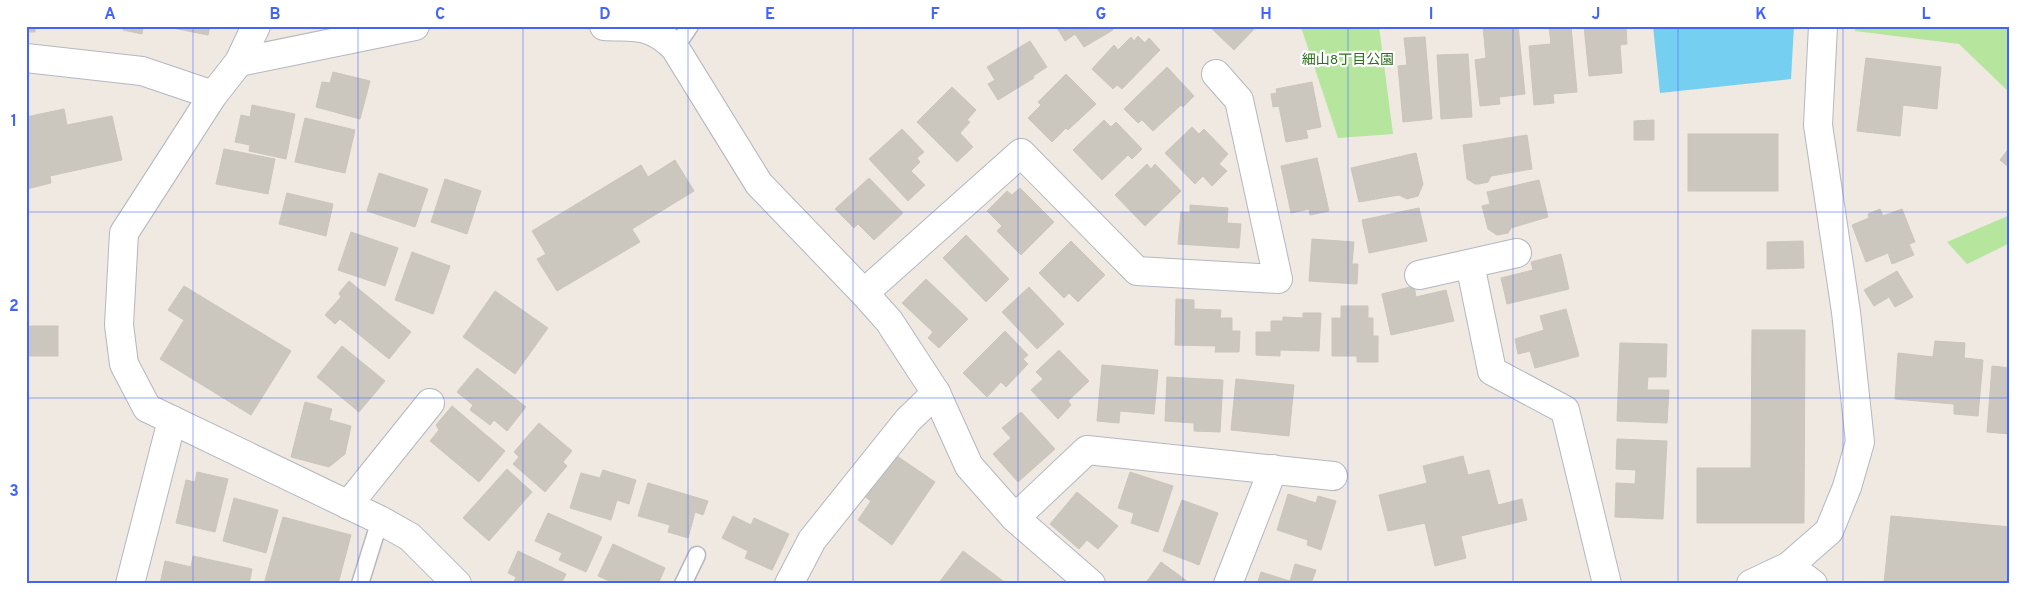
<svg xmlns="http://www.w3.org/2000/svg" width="2036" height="610" viewBox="0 0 2036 610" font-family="Overpass,'Noto Sans JP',sans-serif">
<rect width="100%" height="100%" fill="#efe9e1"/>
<!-- green -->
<g fill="#b6e59e">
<polygon points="1298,26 1379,26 1393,134 1338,138 1302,30"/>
<polygon points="1856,26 2010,26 2010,93 1959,44 1855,31"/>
<polygon points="2010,215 2010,243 1967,264 1947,242"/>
</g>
<!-- water -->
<polygon fill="#75cff0" points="1653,26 1794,26 1791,79 1660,93"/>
<!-- building -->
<g fill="#cbc7bf" stroke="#cbc5ba">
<rect x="26" y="26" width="9" height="6"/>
<polygon points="123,26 143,26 142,34 123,30"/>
<polygon points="163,26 210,26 208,35"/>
<polygon points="1056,26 1111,26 1113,30 1084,47 1075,34 1065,41"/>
<polygon points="1209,26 1257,26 1234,50"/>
<polygon points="1493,26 1518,26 1525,94 1499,97 1500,104 1480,106 1475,60 1486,58 1483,27"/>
<polygon points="1549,26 1571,26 1577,92 1553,94 1554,103 1534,105 1529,46 1551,44"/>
<polygon points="1584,26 1626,26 1627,44 1620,45 1622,73 1589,76"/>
<polygon points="1138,36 1145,43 1149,38 1160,50 1122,89 1117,85 1113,89 1092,69 1114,45 1118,50 1131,37 1134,41"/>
<polygon points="1425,37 1432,119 1403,122 1398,66 1407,65 1404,38"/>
<polygon points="1030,41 1047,67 1033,76 1034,78 998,100 988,84 995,80 987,67"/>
<polygon points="1468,54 1472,117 1441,119 1437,55"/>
<polygon points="1866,58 1941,67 1937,109 1903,105 1900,136 1857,131"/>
<polygon points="1167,67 1194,96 1183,107 1181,105 1153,131 1142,120 1138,123 1124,109"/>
<polygon points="333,72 370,81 360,119 316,107 322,82 330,83"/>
<polygon points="1066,74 1096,104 1068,130 1066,128 1052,142 1028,118 1041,105 1038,102"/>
<polygon points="1312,82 1321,127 1306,130 1308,138 1286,142 1279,106 1273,107 1271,94 1277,93 1276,89"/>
<polygon points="952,87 976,110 967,120 970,122 960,133 973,147 957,162 917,122"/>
<polygon points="252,105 295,114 286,159 249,151 250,145 235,142 241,115 250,117"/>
<polygon points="64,109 67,125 112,116 122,160 50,176 51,183 27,189 26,117"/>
<polygon points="305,118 355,130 345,173 295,162"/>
<polygon points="1104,120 1111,127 1116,122 1142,149 1132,159 1128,155 1102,180 1073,150"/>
<polygon points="1654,120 1654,140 1634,140 1634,121"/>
<polygon points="1192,127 1199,134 1204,129 1228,154 1219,164 1227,171 1212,186 1203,176 1195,184 1165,153"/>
<polygon points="902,129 924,152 917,158 920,162 911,171 925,185 908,201 869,159"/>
<rect x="1688" y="134" width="90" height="57"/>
<polygon points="1527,135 1532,169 1491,176 1488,182 1479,184 1475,184 1467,179 1463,145"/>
<polygon points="2010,147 2010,168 2000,160"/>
<polygon points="224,149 275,159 268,194 216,184"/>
<polygon points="1416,153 1423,184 1418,196 1407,199 1399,195 1359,202 1351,168"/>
<polygon points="1317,158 1329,211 1310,215 1309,209 1291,213 1281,166"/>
<polygon points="675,160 694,191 632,229 640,242 557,291 537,259 546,254 532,231 641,165 648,177"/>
<polygon points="1147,164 1151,169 1155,164 1181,191 1145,226 1115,195"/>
<polygon points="379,173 428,189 415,227 367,211"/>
<polygon points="869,178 903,213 874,240 858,224 854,228 835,209"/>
<polygon points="445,179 481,191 467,234 431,222"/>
<polygon points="1539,180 1548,217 1511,228 1508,233 1497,235 1488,229 1482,206 1490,204 1487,192"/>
<polygon points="1020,188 1054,222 1021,255 997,231 1002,226 987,211 1007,191 1012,195"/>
<polygon points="287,193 333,204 326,236 279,224"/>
<polygon points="1190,205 1228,208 1227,223 1241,224 1239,248 1178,244 1181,212 1190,213"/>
<polygon points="1419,208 1427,241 1369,253 1362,220"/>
<polygon points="1880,209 1883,216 1902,209 1915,242 1909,244 1914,255 1892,264 1888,253 1866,262 1852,225 1869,218 1868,214"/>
<polygon points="351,232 398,248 385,286 338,270"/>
<polygon points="966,235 1009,279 986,302 943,258"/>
<polygon points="1312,239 1354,242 1352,264 1358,264 1357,284 1309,281"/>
<polygon points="1071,241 1105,275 1078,302 1069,293 1064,298 1039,273"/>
<polygon points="1803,241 1804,268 1767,269 1767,242"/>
<polygon points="412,252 450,266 433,314 395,300"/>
<polygon points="1561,254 1569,289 1507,304 1501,278 1533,270 1531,262"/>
<polygon points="1897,271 1913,297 1895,307 1889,297 1874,306 1864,290"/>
<polygon points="926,279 968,319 939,348 928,338 933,332 902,303"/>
<polygon points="349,281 411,332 389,359 340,319 335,324 325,315 341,297 339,293"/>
<polygon points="184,286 291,351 251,415 160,359 184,320 168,310"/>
<polygon points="1414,286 1416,297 1446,290 1454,321 1391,335 1382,294"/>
<polygon points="1029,287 1064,324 1037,349 1002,312"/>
<polygon points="495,291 548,328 515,374 463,337"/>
<polygon points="1176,299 1194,300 1194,309 1221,310 1220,318 1232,318 1232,331 1240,331 1239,352 1215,352 1216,346 1175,345"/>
<polygon points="1341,306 1368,306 1368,318 1373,318 1373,336 1378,336 1378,362 1357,362 1357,356 1332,356 1332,318 1341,318"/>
<polygon points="1566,309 1579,356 1535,368 1530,351 1518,354 1515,339 1544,330 1540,316"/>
<polygon points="1303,313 1321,313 1319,351 1280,350 1280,356 1256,355 1256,332 1271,332 1271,321 1283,321 1283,317 1303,318"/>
<rect x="26" y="326" width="32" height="30"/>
<polygon points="1752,330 1805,330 1804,523 1697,523 1697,468 1751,468"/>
<polygon points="1005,331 1028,355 1023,359 1028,364 1006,387 1001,382 987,397 963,373"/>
<polygon points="1935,341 1965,343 1964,358 1983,360 1978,416 1954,414 1954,404 1895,399 1898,353 1933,357"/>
<polygon points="1620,343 1667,344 1666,377 1648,377 1647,390 1669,390 1667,423 1617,421"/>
<polygon points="342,346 385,381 359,412 317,377"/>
<polygon points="1059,350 1089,381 1068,401 1071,405 1058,419 1031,390 1043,379 1036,372"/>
<polygon points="1102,365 1158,370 1154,414 1120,411 1119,423 1097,421"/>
<polygon points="1992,366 2010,368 2010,434 1987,432"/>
<polygon points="477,368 526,407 507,431 494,420 490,425 470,410 473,405 457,392"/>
<polygon points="1167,377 1223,380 1220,432 1194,431 1194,423 1165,421"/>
<polygon points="1236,379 1294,385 1289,436 1231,430"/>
<polygon points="305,402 332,409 329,420 351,426 345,454 329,467 291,457"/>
<polygon points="452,406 505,451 479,482 430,441 439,430 436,425"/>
<polygon points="1021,412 1055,449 1018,482 993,454 1011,438 1002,428"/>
<polygon points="539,423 572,451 563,462 567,466 545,492 513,464 519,457 514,452"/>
<polygon points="1617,439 1667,441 1663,519 1615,517 1616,483 1635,484 1636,470 1616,469"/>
<polygon points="894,454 935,482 892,545 858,520 871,501 864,496"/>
<polygon points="1463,456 1468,475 1489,470 1498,505 1522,499 1527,520 1461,536 1466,558 1435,566 1425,523 1388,531 1379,495 1427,483 1423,466"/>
<polygon points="507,469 532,492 489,541 463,518"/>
<polygon points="603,470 636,480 629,504 617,500 611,520 570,508 581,473 600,478"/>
<polygon points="197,472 228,479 215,532 176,523 186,480 195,482"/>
<polygon points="1130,472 1173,486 1158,532 1131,523 1134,513 1118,508"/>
<polygon points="648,483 708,501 703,515 695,512 688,538 668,532 670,525 638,516"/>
<polygon points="1077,492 1118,526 1098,549 1087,540 1079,549 1050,524"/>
<polygon points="1288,494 1316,503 1318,496 1336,501 1321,550 1307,545 1308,540 1277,530"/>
<polygon points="234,498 278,510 266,553 223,541"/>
<polygon points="1182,500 1218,513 1199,565 1163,551"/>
<polygon points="548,513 602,537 586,572 559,560 562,553 535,541"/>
<polygon points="733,516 751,525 754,518 789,534 772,570 745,558 748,551 722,538"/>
<polygon points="1891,516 2010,527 2010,584 1884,583"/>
<polygon points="283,517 351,535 338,584 264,584"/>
<polygon points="613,544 665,568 658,584 616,584 598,576"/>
<polygon points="518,551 566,574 561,584 513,584 516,577 508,573"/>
<polygon points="963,551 1007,584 938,584"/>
<polygon points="193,556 252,569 249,584 160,584 165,561 191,567"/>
<polygon points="1161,562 1191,584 1145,584"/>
<polygon points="1295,564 1316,570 1311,584 1257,584 1261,572 1290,581"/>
</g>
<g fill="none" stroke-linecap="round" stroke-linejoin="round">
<defs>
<g id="lane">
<polyline points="675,48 690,26"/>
<polyline points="360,584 380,520"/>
<polyline points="683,584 697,555"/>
</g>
<g id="street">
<polyline points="256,26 239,62 213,95 124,233 119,325 124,364 147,408 380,520 410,537 457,584"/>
<path d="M 604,26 C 636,28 651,23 675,48 L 759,184 L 864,293 L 889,321 L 936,393 L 969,466 L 1015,518 L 1091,584"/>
<polyline points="26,58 142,71 213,95"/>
<polyline points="239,62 415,26"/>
<polyline points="1470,264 1492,371 1565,410 1607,584"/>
<polyline points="1419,275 1517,253"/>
<polyline points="864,293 1021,153 1137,271 1278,279 1239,100 1216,74"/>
<polyline points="348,505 430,403"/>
<polyline points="1015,518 1087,450 1333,476"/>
<polyline points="1789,566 1813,584"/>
<polyline points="130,584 172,420"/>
<polyline points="789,584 812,540 908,420 936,393"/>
<polyline points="1228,584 1273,469"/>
<polyline points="1751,584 1789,566 1829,531 1847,487 1860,442 1846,312 1818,125 1823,26"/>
</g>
</defs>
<!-- lane casing -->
<use href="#lane" stroke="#b4b7c1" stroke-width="19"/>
<!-- street casing -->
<use href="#street" stroke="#b4b7c1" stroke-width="30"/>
<!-- lane -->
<use href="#lane" stroke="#fff" stroke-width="16"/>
<!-- street -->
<use href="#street" stroke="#fff" stroke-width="28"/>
</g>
<!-- grid -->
<path fill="none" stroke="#4264fb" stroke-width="1" stroke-opacity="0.55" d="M 193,26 L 193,584M 358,26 L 358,584M 523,26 L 523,584M 688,26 L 688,584M 853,26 L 853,584M 1018,26 L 1018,584M 1183,26 L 1183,584M 1348,26 L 1348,584M 1513,26 L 1513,584M 1678,26 L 1678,584M 1843,26 L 1843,584M 26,212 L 2010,212M 26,398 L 2010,398"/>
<g text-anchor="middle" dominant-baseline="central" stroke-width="4.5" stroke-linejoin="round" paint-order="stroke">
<!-- park labels -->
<g font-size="14" fill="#2c6e1b" stroke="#fff">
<text x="1348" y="60">細山8丁目公園</text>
</g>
</g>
<!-- border -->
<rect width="2036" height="610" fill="none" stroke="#ffffff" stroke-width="55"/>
<rect x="28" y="28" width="1980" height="554" fill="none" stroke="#4264fb" stroke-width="2"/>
<g font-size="16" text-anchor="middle" font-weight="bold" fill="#4264fb">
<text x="110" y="19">A</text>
<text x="275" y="19">B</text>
<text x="440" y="19">C</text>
<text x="605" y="19">D</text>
<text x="770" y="19">E</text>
<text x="935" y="19">F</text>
<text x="1101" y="19">G</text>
<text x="1266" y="19">H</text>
<text x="1431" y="19">I</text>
<text x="1596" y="19">J</text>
<text x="1761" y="19">K</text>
<text x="1926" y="19">L</text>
<text x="14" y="126">1</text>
<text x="14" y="311">2</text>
<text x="14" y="496">3</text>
</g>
</svg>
